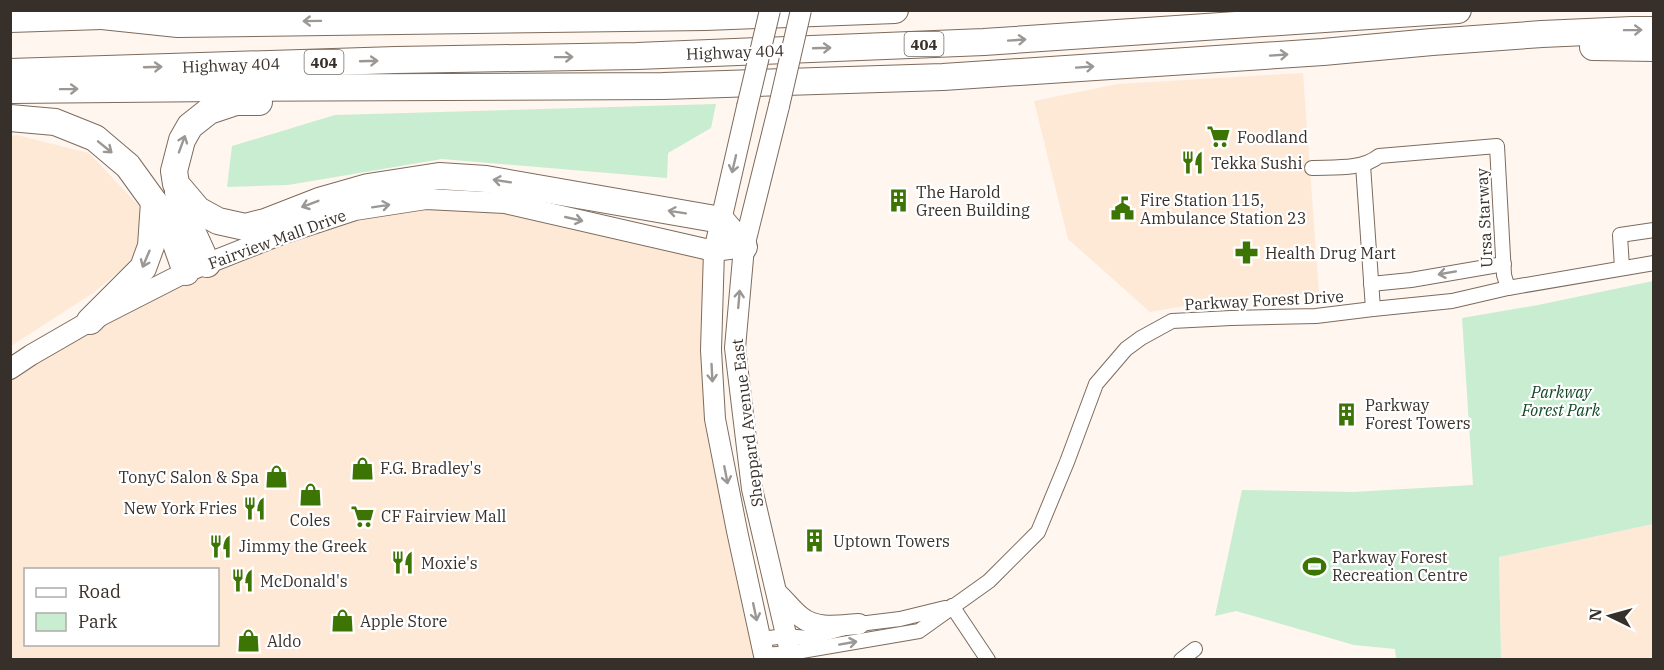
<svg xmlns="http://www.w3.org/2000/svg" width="1664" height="670" viewBox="0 0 1664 670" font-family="'IBM Plex Serif',serif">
<rect width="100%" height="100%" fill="#fef6ef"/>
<!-- built -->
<g fill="#fee9d7" fill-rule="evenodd">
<polygon points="1303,73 1319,293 1201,303 1150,312 1068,239 1034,101 1118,84"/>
<polygon points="17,135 89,153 139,206 145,237 138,256 93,293 11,346 10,136"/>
<path d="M 505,203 L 714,251 L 711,350 L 765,659 L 11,659 L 10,369 L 90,321 L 355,210 ZM 26,570 L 218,570 L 218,644 L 26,644 Z"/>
<polygon points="1653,524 1653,659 1501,659 1499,557"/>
</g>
<!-- green -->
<g fill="#c8edd0">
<polygon points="716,104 711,128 668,153 667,178 442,159 288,185 227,187 232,146 335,115"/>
<polygon points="1653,281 1653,524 1499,557 1501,659 1396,659 1395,649 1354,645 1236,611 1215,616 1242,490 1353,492 1473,485 1462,318 1538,305"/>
</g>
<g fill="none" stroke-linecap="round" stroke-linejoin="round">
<defs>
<g id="street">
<polyline points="1363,165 1373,309"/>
<path d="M 1312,168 C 1333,167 1362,170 1379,156 L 1497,146 L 1504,275 L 1508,288"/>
<polyline points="1622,268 1620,235 1654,230"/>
<polyline points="1371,284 1411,280 1504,264"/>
<polyline points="952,606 988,660"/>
<polyline points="761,639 786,636 808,638 859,624 900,619 945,608"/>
<polyline points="764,655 790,653 919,631 989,581 1038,532 1067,462 1096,384 1126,349 1141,338 1172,321 1231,318 1316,316 1373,309 1452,301 1508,288 1654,263"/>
<polyline points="1181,660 1195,649"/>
</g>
<g id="secondary">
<polyline points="779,106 744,247 735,348 752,489 792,660"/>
<polyline points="747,107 714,251 711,350 715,419 737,531 765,660"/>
<polyline points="10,369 31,355 90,321 186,272 282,234 355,210 426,199 505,203 714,251 744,247"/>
<path d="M 777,593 C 785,600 792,610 801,617 C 817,630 840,625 859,624"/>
</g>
<g id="highway">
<polyline points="102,16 178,24 705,17 895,10"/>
<polyline points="10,19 102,16 118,14"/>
<polyline points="1593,47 1654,48"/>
<polyline points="10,72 396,60 637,56 984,42 1458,10"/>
<polyline points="10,90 220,88 663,86 943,77 1323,52 1432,42 1542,34 1632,30 1654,30"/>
<polyline points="259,102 236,102 209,111 190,126 182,140 174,171 176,184 198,210 218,221 245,227 265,222 319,201 368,187 439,176 486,179 721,220 744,247"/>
<polyline points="10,118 55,122 95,138 128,166 154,202 173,235 186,272"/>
<polyline points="178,192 182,209 207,264"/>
<polyline points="90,321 143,268 151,246 154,202"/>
</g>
</defs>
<!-- street casing -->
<use href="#street" stroke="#7d6b5d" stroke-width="16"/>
<!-- secondary casing -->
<use href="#secondary" stroke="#7d6b5d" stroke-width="22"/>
<!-- highway casing -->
<use href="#highway" stroke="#7d6b5d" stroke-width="28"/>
<!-- street -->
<use href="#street" stroke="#fff" stroke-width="14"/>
<!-- secondary -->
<use href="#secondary" stroke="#fff" stroke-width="20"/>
<!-- highway -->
<use href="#highway" stroke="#fff" stroke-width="26"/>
<defs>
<g id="secondary-bridge">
<polyline points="779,106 801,10"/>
<polyline points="747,107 770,10"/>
</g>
</defs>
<!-- secondary-bridge casing -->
<use href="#secondary-bridge" stroke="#7d6b5d" stroke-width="22" stroke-linecap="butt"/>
<!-- secondary-bridge -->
<use href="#secondary-bridge" stroke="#fff" stroke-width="20"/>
</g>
<!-- one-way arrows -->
<defs><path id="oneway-shaft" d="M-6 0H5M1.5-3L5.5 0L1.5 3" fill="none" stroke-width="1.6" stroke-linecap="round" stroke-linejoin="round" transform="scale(1.5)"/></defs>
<g stroke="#9b9794">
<use href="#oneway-shaft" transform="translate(312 21) rotate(179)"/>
<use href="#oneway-shaft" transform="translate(1633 30) rotate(-1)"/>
<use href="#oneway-shaft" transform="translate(1017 40) rotate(-4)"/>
<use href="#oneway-shaft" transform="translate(822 48) rotate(-2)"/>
<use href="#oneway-shaft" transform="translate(1279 55) rotate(-4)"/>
<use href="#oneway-shaft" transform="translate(564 57) rotate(-1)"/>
<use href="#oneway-shaft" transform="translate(369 61) rotate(-2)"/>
<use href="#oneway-shaft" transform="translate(153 67) rotate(-2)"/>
<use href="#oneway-shaft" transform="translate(1085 67) rotate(-4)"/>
<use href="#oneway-shaft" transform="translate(69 89) rotate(-1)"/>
<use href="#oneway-shaft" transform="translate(182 144) rotate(-70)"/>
<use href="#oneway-shaft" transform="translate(105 147) rotate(39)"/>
<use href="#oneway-shaft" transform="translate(734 164) rotate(103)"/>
<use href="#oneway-shaft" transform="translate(502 181) rotate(-171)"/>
<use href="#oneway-shaft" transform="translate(310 204) rotate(159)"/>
<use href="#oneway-shaft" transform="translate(381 206) rotate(-9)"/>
<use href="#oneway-shaft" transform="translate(677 212) rotate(-171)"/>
<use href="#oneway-shaft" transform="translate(574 219) rotate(13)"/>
<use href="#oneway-shaft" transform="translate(146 259) rotate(113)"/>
<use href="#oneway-shaft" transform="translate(1447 273) rotate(170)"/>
<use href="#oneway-shaft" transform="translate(739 299) rotate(-85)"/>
<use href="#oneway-shaft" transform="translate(712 373) rotate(87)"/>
<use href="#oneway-shaft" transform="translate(726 475) rotate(79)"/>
<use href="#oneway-shaft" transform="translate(755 612) rotate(78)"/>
<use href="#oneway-shaft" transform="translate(848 643) rotate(-10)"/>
</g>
<!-- icons -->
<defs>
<symbol id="supermarket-bare" viewBox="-9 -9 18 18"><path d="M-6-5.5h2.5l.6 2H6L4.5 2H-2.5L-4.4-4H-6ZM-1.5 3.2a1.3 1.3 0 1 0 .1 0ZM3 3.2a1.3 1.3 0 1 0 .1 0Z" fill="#3d7504" stroke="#fff" stroke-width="2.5" paint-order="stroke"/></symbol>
<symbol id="restaurant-bare" viewBox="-9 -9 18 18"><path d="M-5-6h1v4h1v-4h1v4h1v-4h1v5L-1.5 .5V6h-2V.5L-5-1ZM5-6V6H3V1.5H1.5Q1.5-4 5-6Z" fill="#3d7504" stroke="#fff" stroke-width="2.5" paint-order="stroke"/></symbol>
<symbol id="building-bare" viewBox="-9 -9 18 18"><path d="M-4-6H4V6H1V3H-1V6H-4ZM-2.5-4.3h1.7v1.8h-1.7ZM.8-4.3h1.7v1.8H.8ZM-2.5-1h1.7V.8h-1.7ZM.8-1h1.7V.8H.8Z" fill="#3d7504" stroke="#fff" stroke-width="2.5" paint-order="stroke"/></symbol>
<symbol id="civic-bare" viewBox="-9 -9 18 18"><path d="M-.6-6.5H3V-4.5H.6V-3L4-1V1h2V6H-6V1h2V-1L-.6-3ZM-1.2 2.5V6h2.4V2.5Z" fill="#3d7504" stroke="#fff" stroke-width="2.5" paint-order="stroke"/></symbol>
<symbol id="pharmacy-bare" viewBox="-9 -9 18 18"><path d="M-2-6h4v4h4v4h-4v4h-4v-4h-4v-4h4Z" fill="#3d7504" stroke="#fff" stroke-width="2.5" paint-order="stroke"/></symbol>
<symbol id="shop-bare" viewBox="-9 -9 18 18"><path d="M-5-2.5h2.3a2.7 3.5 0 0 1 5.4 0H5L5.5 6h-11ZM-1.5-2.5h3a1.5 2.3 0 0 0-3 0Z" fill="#3d7504" stroke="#fff" stroke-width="2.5" paint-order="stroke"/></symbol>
<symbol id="stadium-bare" viewBox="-9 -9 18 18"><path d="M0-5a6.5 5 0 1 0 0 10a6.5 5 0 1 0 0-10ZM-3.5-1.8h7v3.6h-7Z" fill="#3d7504" stroke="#fff" stroke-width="2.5" paint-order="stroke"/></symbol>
</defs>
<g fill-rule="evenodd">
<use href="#supermarket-bare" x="1202" y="120" width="33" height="33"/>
<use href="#restaurant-bare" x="1176" y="146" width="33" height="33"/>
<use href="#building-bare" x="882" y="184" width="33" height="33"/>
<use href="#civic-bare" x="1106" y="192" width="33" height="33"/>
<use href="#pharmacy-bare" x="1230" y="236" width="33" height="33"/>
<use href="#building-bare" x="1330" y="398" width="33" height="33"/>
<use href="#shop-bare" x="346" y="452" width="33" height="33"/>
<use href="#shop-bare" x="260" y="460" width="33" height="33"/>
<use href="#shop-bare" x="294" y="478" width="33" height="33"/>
<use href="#restaurant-bare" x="238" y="492" width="33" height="33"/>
<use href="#supermarket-bare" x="346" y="500" width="33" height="33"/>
<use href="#building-bare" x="798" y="524" width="33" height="33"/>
<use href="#restaurant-bare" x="204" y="530" width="33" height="33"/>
<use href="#restaurant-bare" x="386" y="546" width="33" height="33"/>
<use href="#stadium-bare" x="1298" y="550" width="33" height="33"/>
<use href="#restaurant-bare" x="226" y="564" width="33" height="33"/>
<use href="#shop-bare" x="326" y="604" width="33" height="33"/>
<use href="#shop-bare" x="232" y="624" width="33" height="33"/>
</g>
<g text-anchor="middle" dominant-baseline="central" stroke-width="4.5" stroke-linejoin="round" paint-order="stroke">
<!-- shield labels -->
<g fill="#fff" stroke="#736d69" stroke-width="1.5">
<rect x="904.5" y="32" width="39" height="24" rx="4.5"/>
<rect x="304.5" y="50" width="39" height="24" rx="4.5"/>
</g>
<g font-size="15" font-weight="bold" fill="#372f29">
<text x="924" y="44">404</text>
<text x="324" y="62">404</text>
</g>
<!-- street labels -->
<g font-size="16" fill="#372f29" stroke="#fff">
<text transform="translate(735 52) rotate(-2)">Highway 404</text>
<text transform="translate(231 65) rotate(-2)">Highway 404</text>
<text transform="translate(1484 218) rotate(-93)">Ursa Starway</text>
<text transform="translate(277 239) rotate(-20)">Fairview Mall Drive</text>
<text transform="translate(1264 300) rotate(-3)">Parkway Forest Drive</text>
<text transform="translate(747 423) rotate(-97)">Sheppard Avenue East</text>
</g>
<!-- poi labels -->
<g font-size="16" fill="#372f29" stroke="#fff" text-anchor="start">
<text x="1237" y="137">Foodland</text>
<text x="1211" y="163">Tekka Sushi</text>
<text x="916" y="192">The Harold<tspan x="916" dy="18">Green Building</tspan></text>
<text x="1140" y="200">Fire Station 115,<tspan x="1140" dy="18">Ambulance Station 23</tspan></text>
<text x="1265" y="253">Health Drug Mart</text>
<text x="1365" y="405">Parkway<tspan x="1365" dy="18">Forest Towers</tspan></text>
<text x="380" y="468">F.G. Bradley's</text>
<text x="259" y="477" text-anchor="end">TonyC Salon &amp; Spa</text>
<text x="237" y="508" text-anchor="end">New York Fries</text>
<text x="381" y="516">CF Fairview Mall</text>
<text x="310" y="520" text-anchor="middle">Coles</text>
<text x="833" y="541">Uptown Towers</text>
<text x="239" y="546">Jimmy the Greek</text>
<text x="1332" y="557">Parkway Forest<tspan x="1332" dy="18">Recreation Centre</tspan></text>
<text x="421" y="563">Moxie's</text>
<text x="260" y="581">McDonald's</text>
<text x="360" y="621">Apple Store</text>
<text x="267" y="641">Aldo</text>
</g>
<!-- park labels -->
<g font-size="16" font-style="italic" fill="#0f4624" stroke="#fff">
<text x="1561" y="392">Parkway<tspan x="1561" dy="18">Forest Park</tspan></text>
</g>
</g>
<!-- border -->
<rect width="1664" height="670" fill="none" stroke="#372f29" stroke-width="24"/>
<!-- legend -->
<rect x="24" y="568" width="195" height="78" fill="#ffffff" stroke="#afaca9" stroke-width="1.5"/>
<rect x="36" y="588" width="30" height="9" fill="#ffffff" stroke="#afaca9" stroke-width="1.5"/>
<text x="78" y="598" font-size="18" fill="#372f29">Road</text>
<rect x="36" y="613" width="30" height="18" fill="#c8edd0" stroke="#afaca9" stroke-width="1.5"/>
<text x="78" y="628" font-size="18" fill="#372f29">Park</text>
<!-- north arrow -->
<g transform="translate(1610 616) rotate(275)" stroke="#ffffff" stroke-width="4.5" paint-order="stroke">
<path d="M0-4.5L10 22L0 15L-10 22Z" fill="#372f29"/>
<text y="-9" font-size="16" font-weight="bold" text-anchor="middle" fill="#372f29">N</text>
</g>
</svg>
